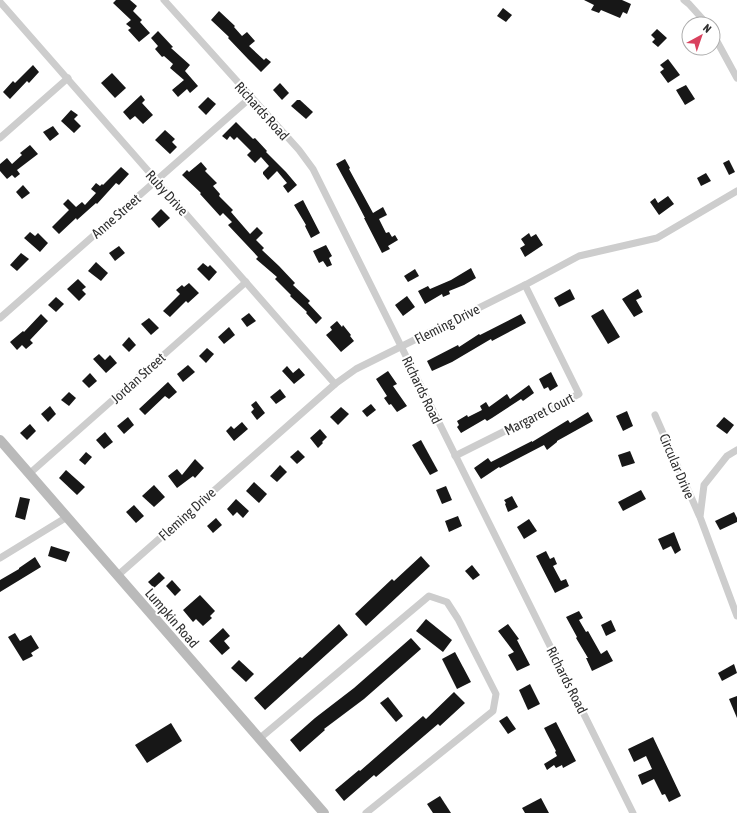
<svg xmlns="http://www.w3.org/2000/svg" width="737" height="813" viewBox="0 0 737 813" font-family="'Asap Condensed',sans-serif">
<rect width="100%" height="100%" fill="#fff"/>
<!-- building -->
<g fill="#171717">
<polygon points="116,0 130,0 137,6 133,11 142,20 140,22 150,33 139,42 128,30 131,28 126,24 131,20 113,3"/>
<polygon points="584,0 622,0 631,4 627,14 623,12 620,18 601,10 599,13 591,10 594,5"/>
<polygon points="503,8 512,15 506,22 497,16"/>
<polygon points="219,11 235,26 234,27 242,36 247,32 255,41 249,46 264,60 266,58 271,62 261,72 248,59 228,38 229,37 211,20"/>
<polygon points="657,29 667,38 658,47 652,42 655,39 651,35"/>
<polygon points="158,31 173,47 171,48 190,65 185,71 198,86 190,93 187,89 178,97 172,90 184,80 170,68 173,64 164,56 162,57 155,49 158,46 151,38"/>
<polygon points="668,59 680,75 668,83 660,72 664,69 660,65"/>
<polygon points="33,65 39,72 29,83 27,81 10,99 3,92 13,81 15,83"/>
<polygon points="112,73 126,88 115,98 101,83"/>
<polygon points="280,83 289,93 282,100 273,90"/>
<polygon points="686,85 695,99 685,105 676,90"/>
<polygon points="141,95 145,100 142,103 153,115 143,124 135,116 130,120 123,112"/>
<polygon points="208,97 216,104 206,115 198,107"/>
<polygon points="297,100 300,100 313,112 306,119 291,106"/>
<polygon points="71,110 78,115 74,119 81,126 74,133 61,121"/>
<polygon points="236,122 253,139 255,138 267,151 266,152 286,172 297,185 288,193 283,186 287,183 277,171 268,180 263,174 263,172 269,166 261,157 255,163 247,155 251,151 237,137 234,140 230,136 227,140 222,136"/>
<polygon points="53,126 59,134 50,141 43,132"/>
<polygon points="165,130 175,139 172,142 177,147 170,154 155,140"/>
<polygon points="30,145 38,154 17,170 20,174 15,178 12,175 7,179 0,171 0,164 7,158 12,164 22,155 20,153"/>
<polygon points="345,159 350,168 349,169 373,213 383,207 387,215 379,219 386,233 389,232 392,237 395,235 398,240 388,246 390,249 382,253 364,218 365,218 355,199 336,164"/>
<polygon points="729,160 735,172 729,175 723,163"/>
<polygon points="201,162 207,169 205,171 217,183 213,186 220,194 219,196 233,210 231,212 250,234 257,227 263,233 256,240 264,248 262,250 279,266 295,283 293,285 310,301 308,303 322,318 316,324 306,313 307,312 290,296 291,295 275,279 277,277 256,259 258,257 228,225 232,222 223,213 220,216 200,194 201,193 182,175 187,170 189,172"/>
<polygon points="121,167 129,174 119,185 116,183 97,204 96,203 77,220 76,218 59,234 52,227 69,210 63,204 68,199 76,207 82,202 85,205 96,193 91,189 96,183 100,186 102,184 103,185"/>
<polygon points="706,173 711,181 701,186 697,178"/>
<polygon points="23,185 30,193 22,199 16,192"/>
<polygon points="668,196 674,204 659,215 650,202 655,198 658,203"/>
<polygon points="303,200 320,233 311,238 305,226 306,225 294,205"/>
<polygon points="161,209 170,218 159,228 151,219"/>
<polygon points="30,232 35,236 38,233 48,243 40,252 24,238"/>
<polygon points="529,233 531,237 536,234 543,245 525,257 520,248 525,245 521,239"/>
<polygon points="326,245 332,256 329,258 332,265 327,267 323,261 319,263 313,251"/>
<polygon points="119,246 125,253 115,261 109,253"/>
<polygon points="21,253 29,259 17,271 10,265"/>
<polygon points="96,262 108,273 101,281 88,271"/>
<polygon points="203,263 208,267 210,265 217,272 209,281 197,269"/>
<polygon points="471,268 476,278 464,285 449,291 450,294 443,297 442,294 425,304 418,291 428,286 430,289 451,280"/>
<polygon points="415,269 419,276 408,282 404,276"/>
<polygon points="78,279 86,287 82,290 86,294 79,301 67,289"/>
<polygon points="189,283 199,293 188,303 186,301 170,317 163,311 180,294 176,290 182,285 184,287"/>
<polygon points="570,289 575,299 559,307 554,298"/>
<polygon points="638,289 642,297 636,300 643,312 634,317 622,299"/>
<polygon points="407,296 415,307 403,316 395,305"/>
<polygon points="56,297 64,304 56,312 48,305"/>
<polygon points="603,309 620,337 608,344 591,316"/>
<polygon points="249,313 256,321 247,327 241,319"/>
<polygon points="41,314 48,321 30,340 33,343 26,349 22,345 17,350 10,342 23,331 24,332"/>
<polygon points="521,314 526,323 492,341 491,339 452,362 432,371 427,361 458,345 459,347 479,334 480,335"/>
<polygon points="149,318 159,328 151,335 141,324"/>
<polygon points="337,321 342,327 343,325 351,335 350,336 354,341 341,352 326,335 332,330 330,327"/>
<polygon points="229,327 235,335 224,344 218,337"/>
<polygon points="129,337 136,345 129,352 122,345"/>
<polygon points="207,348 214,354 206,363 199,356"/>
<polygon points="99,354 105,360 110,355 117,363 106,373 93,359"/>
<polygon points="188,365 195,372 183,382 177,374"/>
<polygon points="287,366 293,373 299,368 305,375 294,384 282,371"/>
<polygon points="388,371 397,384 393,386 407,406 397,412 391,404 389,405 384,398 387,396 376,379"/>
<polygon points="551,372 558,386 550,391 548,387 544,389 539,379"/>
<polygon points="90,373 97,381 89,388 82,381"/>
<polygon points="168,382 177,392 169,399 165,396 145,415 139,409"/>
<polygon points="529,385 534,393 523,401 521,399 492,418 487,421 485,419 461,433 457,427 459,425 457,421 467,415 468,417 482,410 480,406 486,402 489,407 507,394 510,399"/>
<polygon points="280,389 286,397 276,404 270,397"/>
<polygon points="69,392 76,398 69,406 61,400"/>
<polygon points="256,401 265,413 257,420 251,412 254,409 251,405"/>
<polygon points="371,404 376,410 367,417 362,411"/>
<polygon points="50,406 56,414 48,422 41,414"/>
<polygon points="341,407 349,414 338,425 330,417"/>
<polygon points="627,411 633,426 623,431 616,416"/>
<polygon points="588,412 593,421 557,441 557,442 547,450 544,445 500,468 499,467 481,479 474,468 488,458 491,462 532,441 532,442 568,420 570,423"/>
<polygon points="128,417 134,425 124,434 117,426"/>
<polygon points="724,417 734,425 727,434 716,426"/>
<polygon points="242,422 248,429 234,441 226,431 231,426 234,429"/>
<polygon points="30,424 36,431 27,440 20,433"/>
<polygon points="320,429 327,437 322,442 323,443 318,448 310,438"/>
<polygon points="105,432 113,442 104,449 96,440"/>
<polygon points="421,440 438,471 430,475 412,445"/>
<polygon points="298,450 305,457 297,464 290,457"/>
<polygon points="630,451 635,463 622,467 618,455"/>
<polygon points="86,452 92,457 85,465 79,460"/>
<polygon points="195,459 204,468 195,478 193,476 177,488 168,476 177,469 182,475"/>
<polygon points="280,465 287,472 277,482 270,476"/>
<polygon points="66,470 85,487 77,495 59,478"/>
<polygon points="254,482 267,494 259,503 246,491"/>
<polygon points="154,485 165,497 154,507 142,496"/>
<polygon points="446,486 452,500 442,504 436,490"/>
<polygon points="641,490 646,499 623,511 618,502"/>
<polygon points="512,496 518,507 508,512 505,504 506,503 504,500"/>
<polygon points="20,497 30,499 25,520 15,517"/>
<polygon points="236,499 249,511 243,518 237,512 233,516 227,509"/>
<polygon points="134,505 144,516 136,523 126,512"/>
<polygon points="734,512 737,518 737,522 720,530 715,521"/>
<polygon points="458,516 462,526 449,532 445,521"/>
<polygon points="216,518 222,525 213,533 207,526"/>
<polygon points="529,519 537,531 524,539 517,527"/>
<polygon points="674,532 681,550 675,554 671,546 663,550 658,539"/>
<polygon points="51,546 70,552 66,562 48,556"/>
<polygon points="546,551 550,559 554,557 557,564 553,566 561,581 566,579 569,586 555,593 536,556"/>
<polygon points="421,556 430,566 366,626 355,614 392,579 394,581"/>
<polygon points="35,557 41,567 0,592 0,580 19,569 19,568"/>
<polygon points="472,565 480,575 473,580 465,571"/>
<polygon points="159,572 165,578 154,588 148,582"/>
<polygon points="172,580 181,590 175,596 166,586"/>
<polygon points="200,595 215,611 210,616 212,618 203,626 196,619 193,622 183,610"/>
<polygon points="579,611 583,618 579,620 586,632 588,631 601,654 607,650 613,661 592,671 586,658 588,658 576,638 577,637 566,617"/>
<polygon points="426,619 452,640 443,652 416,631"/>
<polygon points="611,620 616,631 606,636 601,625"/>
<polygon points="339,624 348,635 265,710 254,698 300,657 302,658"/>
<polygon points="508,624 519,639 517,640 530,665 517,671 508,655 514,652 498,631"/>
<polygon points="223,628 230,636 224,641 230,648 222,655 209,641"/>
<polygon points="15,633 20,641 31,635 39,648 31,653 33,656 23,661 8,637"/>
<polygon points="411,638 421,649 364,699 324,729 325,730 300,752 290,740 315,718 354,688"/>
<polygon points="455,652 471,682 457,689 442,659"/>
<polygon points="239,660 254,674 246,682 231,668"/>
<polygon points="734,664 737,673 722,681 718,673"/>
<polygon points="530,684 540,704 528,710 519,690"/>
<polygon points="454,692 465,703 440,726 438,724 376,777 374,775 344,801 335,790 359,770 360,771 423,716 426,719"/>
<polygon points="737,696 737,718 729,699"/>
<polygon points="388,697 403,716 396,722 380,703"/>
<polygon points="507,716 516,729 508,734 499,721"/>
<polygon points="556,722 576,761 563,768 562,765 556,768 554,765 547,770 544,764 557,756 555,752 556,751 544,728"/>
<polygon points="171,723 182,741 147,763 135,745"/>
<polygon points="653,737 681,796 669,802 665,794 662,795 654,779 642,785 638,775 652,769 646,756 634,762 628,749"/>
<polygon points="440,796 451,813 433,813 427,804"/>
<polygon points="541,798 549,813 525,813 522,808"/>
</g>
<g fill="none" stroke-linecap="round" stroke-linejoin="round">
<!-- minor -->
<g stroke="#cdcdcd" stroke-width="7">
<polyline points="164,0 299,150 313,169 633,813"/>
<polyline points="684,0 689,4 707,24"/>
<polyline points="0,2 335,384"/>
<polyline points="713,34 737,78"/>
<polyline points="0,138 68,78"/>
<polyline points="0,318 250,98"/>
<polyline points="655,415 699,515"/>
<polyline points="737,450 727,456 704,485 700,517 737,616"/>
<polyline points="455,456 579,394 525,285"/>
<polyline points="29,474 246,282"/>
<polyline points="0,558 67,517"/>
<polyline points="117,576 335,384 356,369 525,285 579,256 657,238 737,191"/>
<polyline points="259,739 429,596 447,602 458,619 496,694 493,711 366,813"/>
</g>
<!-- secondary -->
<polyline stroke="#bababa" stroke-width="10" points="0,440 324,813"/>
</g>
<g text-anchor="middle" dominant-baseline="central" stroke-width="4" stroke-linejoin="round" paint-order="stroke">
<!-- street labels -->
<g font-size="14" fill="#303030" stroke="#fff">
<text transform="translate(262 111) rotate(48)">Richards Road</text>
<text transform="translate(167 193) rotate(48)">Ruby Drive</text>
<text transform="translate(116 216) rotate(-41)">Anne Street</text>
<text transform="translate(447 324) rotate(-27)">Fleming Drive</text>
<text transform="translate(138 378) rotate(-42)">Jordan Street</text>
<text transform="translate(422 390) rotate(64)">Richards Road</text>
<text transform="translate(539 414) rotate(-27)">Margaret Court</text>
<text transform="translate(677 466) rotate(67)">Circular Drive</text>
<text transform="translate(187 514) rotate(-42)">Fleming Drive</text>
<text transform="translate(172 618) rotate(49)">Lumpkin Road</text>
<text transform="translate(567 680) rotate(63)">Richards Road</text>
</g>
</g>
<!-- north arrow -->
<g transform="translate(701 36) rotate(40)"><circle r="19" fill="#ffffff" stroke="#acacac"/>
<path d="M0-3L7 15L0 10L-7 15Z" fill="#d9415e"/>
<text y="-6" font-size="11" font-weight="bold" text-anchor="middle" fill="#303030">N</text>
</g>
</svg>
